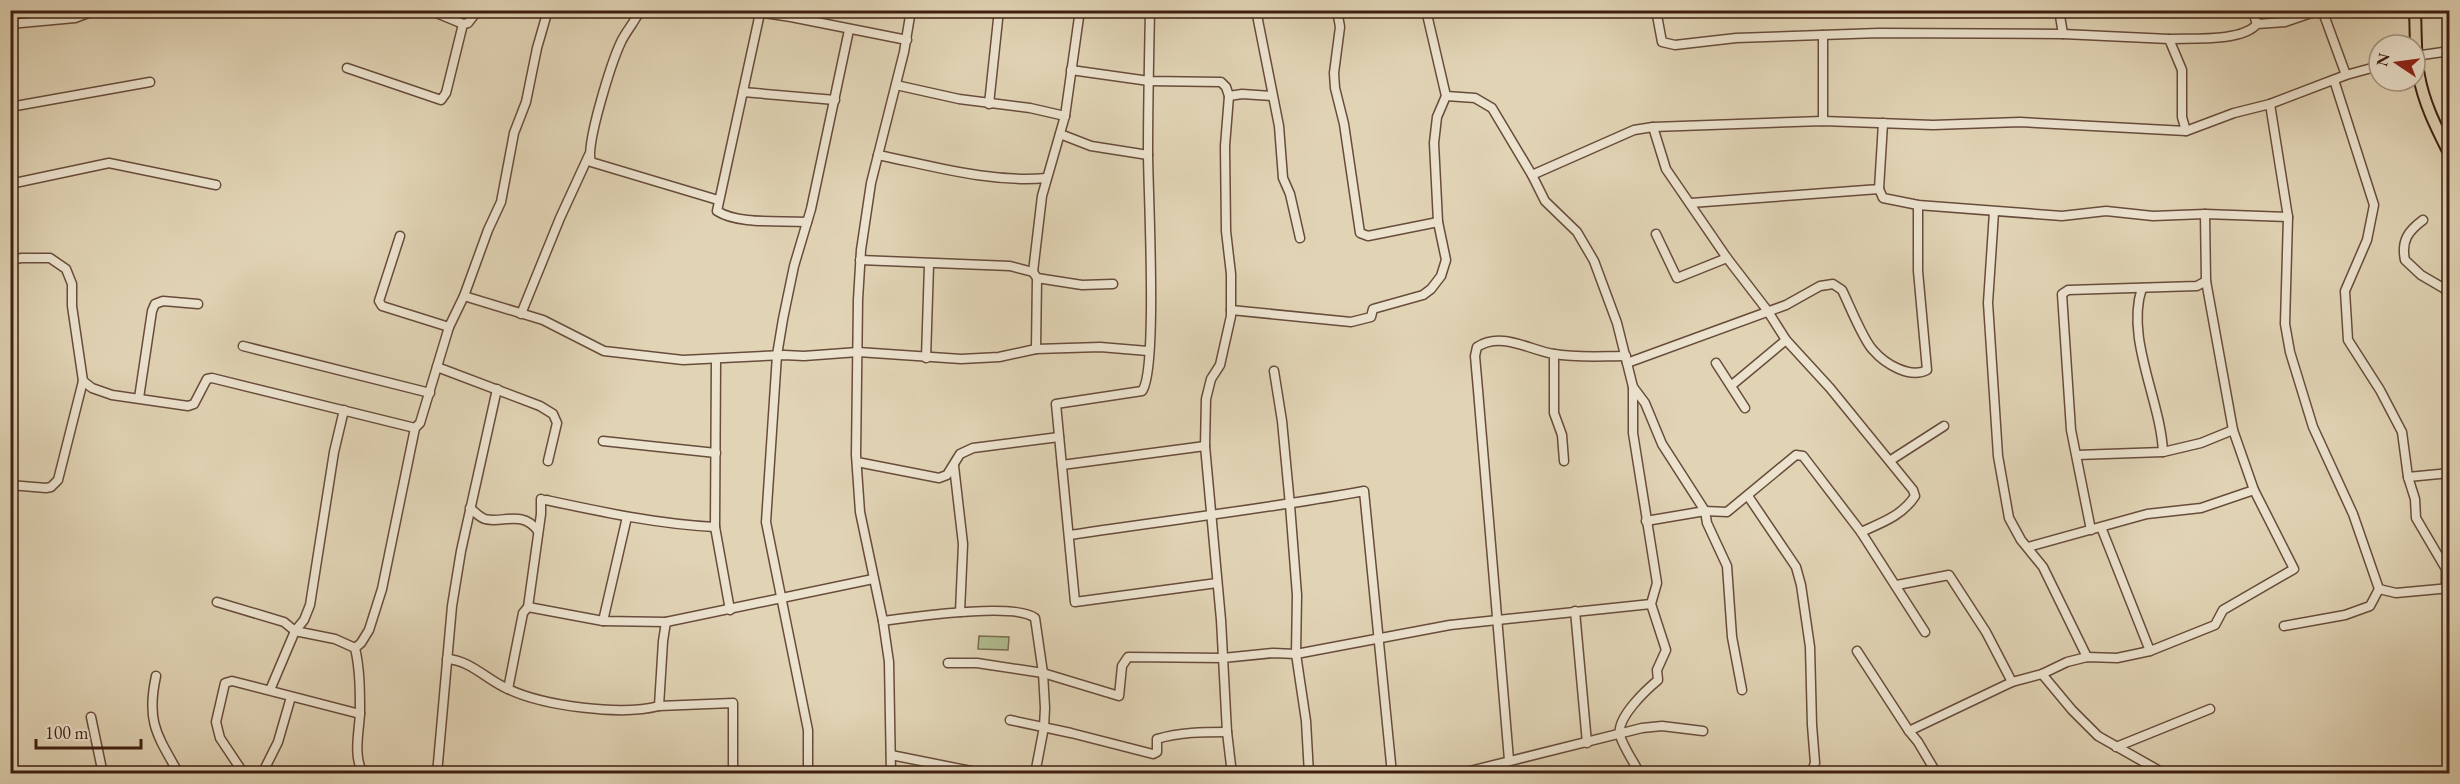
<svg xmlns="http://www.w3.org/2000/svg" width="2460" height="784" viewBox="0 0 2460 784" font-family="'EB Garamond',serif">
<rect width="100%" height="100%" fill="#e1d4b5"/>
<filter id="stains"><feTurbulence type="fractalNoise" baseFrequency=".00333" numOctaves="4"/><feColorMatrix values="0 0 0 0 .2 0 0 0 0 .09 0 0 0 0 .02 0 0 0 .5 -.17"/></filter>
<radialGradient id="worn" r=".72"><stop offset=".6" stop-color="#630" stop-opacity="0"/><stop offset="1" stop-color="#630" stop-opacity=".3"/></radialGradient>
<!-- green -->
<polygon fill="#b1bd8f" stroke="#786e50" stroke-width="1.5" points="979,636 1009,637 1008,650 978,649"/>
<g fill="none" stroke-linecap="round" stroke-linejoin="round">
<defs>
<g id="minor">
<polyline points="429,10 463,24 468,23 478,10"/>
<path d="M 640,10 C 635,22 626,31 621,42 C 612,61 585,145 591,162 L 718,200"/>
<polyline points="744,10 791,17 907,40"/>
<polyline points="1256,10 1279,126 1283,178 1290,194 1300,238"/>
<polyline points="1337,10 1340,27 1334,73 1335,88 1344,124 1360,233 1368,236 1438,222"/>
<polyline points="1656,10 1662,42 1675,45 1736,38 1879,33 2063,34 2169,39 2182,70 2182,117 2186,131"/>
<polyline points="2059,10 2063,34"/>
<polyline points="2252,10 2257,24"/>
<polyline points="1146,11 1201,10"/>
<path d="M 1150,11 C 1149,58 1148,106 1148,153 C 1148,190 1158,371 1142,391 L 1056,404 L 1075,602 L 1217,583"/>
<path d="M 760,13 L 717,211 C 739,225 780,220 807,222"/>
<polyline points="10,24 75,18 96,10"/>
<polyline points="1823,35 1823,121"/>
<path d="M 2169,39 C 2192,38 2242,42 2257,24 L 2285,22 L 2317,11 L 2324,15 L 2346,75"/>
<polyline points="2415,56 2450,51"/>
<polyline points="347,68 441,100 446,93 463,24"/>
<polyline points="1071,70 1149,81 1221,82 1226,87 1229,96 1225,146 1226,231 1231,274 1231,316 1220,365 1211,379 1206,399 1205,446 1221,620 1227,732 1232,774"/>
<polyline points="2334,80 2374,205 2367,240 2345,291 2348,340 2380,390 2402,432 2408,477 2415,499 2416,518 2446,569 2446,587"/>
<polyline points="896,85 959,99 1030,108 1065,116"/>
<polyline points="743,92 835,100"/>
<polyline points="1229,96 1242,94 1272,96"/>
<path d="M 1446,96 L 1475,98 L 1492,108 L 1532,175 L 1545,201 L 1577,232 L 1594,261 L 1617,323 L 1633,387 L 1633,433 L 1657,583 L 1651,604 L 1666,650 L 1657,670 L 1658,680 C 1646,690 1616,718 1620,735 C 1622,745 1635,764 1640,774"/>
<polyline points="989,104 999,10"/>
<polyline points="2270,104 2288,217 2285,324 2290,352 2313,427 2353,514 2379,589"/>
<polyline points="10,107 150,82"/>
<path d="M 1653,127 L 1666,169 L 1727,258 L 1767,310 L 1786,340 L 1830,388 L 1913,490 L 1915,496 C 1902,516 1881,523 1861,532"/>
<polyline points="1060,134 1091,146 1148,155"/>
<path d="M 878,155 C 933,166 990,183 1046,178"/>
<polyline points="1532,175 1634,130 1653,127 1823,121 1933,125 2020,122 2186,131 2234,113 2270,104 2346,75 2379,66"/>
<polyline points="10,184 109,163 216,185"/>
<polyline points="1879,189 1883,198 1918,205 2062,216 2106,211 2153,216 2205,214 2288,217"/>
<polyline points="1691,203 1879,189 1883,123"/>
<polyline points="1994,212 1988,303 1998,456 2009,518 2021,540 2043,567 2087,657"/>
<path d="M 2423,220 C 2408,231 2401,241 2405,260 L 2421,275 L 2445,289 L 2450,298"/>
<polyline points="1656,234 1677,278 1727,258"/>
<polyline points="400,236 379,301 382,306 449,327"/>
<polyline points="860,260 1010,266 1033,272 1037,278 1036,349"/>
<polyline points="10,261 21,258 50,258 66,269 72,284 72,306 83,381 58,480 51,487 46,488 10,485"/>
<polyline points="1033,272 1042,196 1065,116 1080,10"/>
<polyline points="1037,278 1082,285 1113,284"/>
<path d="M 2142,288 C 2125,338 2161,401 2163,452"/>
<polyline points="464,296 543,320 604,351 683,360 784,355 804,356 858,352 961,359 999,357 1036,349 1100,347 1148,351"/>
<polyline points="1231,310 1351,322 1371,317 1373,309 1423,295 1431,289 1441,276 1446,260 1438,222 1434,143 1437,117 1446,96 1426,10"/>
<polyline points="521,314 560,218 589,155"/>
<polyline points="243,346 430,393"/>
<polyline points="1554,354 1554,413 1562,435 1564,461"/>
<polyline points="926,358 929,265"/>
<polyline points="716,359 715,527 730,610"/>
<path d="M 1627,363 L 1786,305 L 1820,286 L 1833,284 L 1842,290 C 1849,304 1863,340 1873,350 C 1885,364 1910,379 1927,370 L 1918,271 L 1918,205"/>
<polyline points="1716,363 1745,408"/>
<polyline points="437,367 540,406 553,414 557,423 548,461"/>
<polyline points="1274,371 1282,421 1290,505 1297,595 1296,654 1306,721 1309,774"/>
<polyline points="83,381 92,388 112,395 188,406 194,404 207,379 212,378 415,428"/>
<polyline points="1732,385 1786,340"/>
<polyline points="1633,387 1645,403 1662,444 1705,511 1707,523 1727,566 1732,637 1742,690"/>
<polyline points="139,398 152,311 155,304 163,301 198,304"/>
<polyline points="603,441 716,453"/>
<polyline points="2077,455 2163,452 2201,443 2233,430"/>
<polyline points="1891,460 1944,426"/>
<polyline points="857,462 939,478 947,475 960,454 973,448 1059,437"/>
<polyline points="1062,465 1205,446"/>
<polyline points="954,466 963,544 960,612"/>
<polyline points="2408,477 2450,473"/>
<polyline points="1748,496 1796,567 1801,585 1810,647 1812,725 1815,763 1812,771 1807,774"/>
<path d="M 546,500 C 602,512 657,524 715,527"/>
<path d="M 470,508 C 475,512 479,517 485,519 C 502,524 522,509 538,531"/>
<polyline points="1646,521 1705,511 1727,512 1796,455 1803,456 1861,532 1925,632"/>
<polyline points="2101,527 2150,651"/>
<polyline points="2091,530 2071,430 2062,294 2068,290 2197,286 2206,281"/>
<path d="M 1070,535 C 1168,520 1266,509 1364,491 L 1392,774"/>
<polyline points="2028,547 2147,514 2201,508 2254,490"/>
<polyline points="1897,585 1949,575 1986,632 2012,682"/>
<path d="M 217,602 L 284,622 L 295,631 L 335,639 L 355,648 C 360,669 360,692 360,713 C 359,733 353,755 363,774"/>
<polyline points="528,607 541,514 541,499"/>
<polyline points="1575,611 1587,743"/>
<polyline points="603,621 627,517"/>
<path d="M 883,621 C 911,617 1015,602 1035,618 L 1043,673 L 1045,708 L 1044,727 L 1035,774"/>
<polyline points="2284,626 2345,615 2370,606 2379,589 2396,593 2450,588"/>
<polyline points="355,648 361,643 369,630 382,589 415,428 420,423 449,327 464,296 488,230 501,202 514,133 526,102 537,48 548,10"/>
<polyline points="1857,651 1909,731 1918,742 1937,774"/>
<path d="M 447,659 C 470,660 487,680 508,689 C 544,706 621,716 659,706 L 663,641 L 666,622"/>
<polyline points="948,663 977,663 1043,673 1119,696 1122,666 1128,657 1223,658 1273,653 1296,654 1450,625 1651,604"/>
<polyline points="2042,674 2072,710 2098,736 2165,774"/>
<path d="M 156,676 C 146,722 157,735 179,774"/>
<polyline points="508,689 523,613 528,607 603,621 666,622 873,579"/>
<polyline points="270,690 295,631 304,620 310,605 334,452 344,410"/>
<polyline points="659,706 733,703 733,774"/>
<polyline points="91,717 103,774"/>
<path d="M 1010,720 L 1071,733 L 1153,754 L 1157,752 L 1157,739 C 1180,732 1203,732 1227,732"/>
<polyline points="1909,731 2012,682 2042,674 2067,662 2087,657 2117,658 2150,651 2215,625 2223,610 2294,569 2254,490 2233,430 2206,281 2205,214"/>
<polyline points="2116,747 2210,709"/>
<polyline points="891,755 986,774"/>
<path d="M 1509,760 L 1478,390 L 1475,356 L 1477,347 C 1501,331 1529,350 1554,354 C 1577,358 1603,356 1626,356"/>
<polyline points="244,774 220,738 216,722 225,683 232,681 360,714"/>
<polyline points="262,774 278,742 291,697"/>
<polyline points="437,774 452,606 461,551 497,389"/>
<polyline points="808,774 808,730 766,522 777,355 783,319 794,266 811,209 849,30"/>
<polyline points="891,774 889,662 883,621 860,512 856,455 858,300 861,250 871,183 904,52 911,10"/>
<polyline points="1458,774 1642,728 1662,726 1703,731"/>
</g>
<path id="major" d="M 2415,10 C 2416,32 2415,55 2419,76 C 2424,104 2437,129 2450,155"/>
</defs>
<!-- minor casing -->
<use href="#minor" stroke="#684c3b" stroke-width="11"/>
<!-- major casing -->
<use href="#major" stroke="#3f1f12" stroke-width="14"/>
<!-- minor -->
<use href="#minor" stroke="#ece3cf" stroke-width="8"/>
<!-- major -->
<use href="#major" stroke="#e1d4b5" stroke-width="10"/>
</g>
<!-- margin -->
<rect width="2460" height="784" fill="none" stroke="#e1d4b5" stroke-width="36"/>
<rect x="12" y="12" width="2436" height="760" fill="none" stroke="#3f1f12" stroke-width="3"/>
<rect x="18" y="18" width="2424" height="748" fill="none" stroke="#3f1f12" stroke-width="1.5"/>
<!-- north arrow -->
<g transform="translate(2397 63) rotate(283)"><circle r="28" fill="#ece3cf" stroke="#a79583" stroke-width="1.5"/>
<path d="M0-4.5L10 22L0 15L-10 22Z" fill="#8f2418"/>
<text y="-9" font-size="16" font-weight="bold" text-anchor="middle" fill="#3f1f12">N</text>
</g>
<!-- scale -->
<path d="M36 739v9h105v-9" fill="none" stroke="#3f1f12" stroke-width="3"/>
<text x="45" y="739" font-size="18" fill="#3f1f12" stroke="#ece3cf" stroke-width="4.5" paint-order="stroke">100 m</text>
<rect width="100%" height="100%" filter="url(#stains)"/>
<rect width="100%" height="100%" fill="url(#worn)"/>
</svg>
